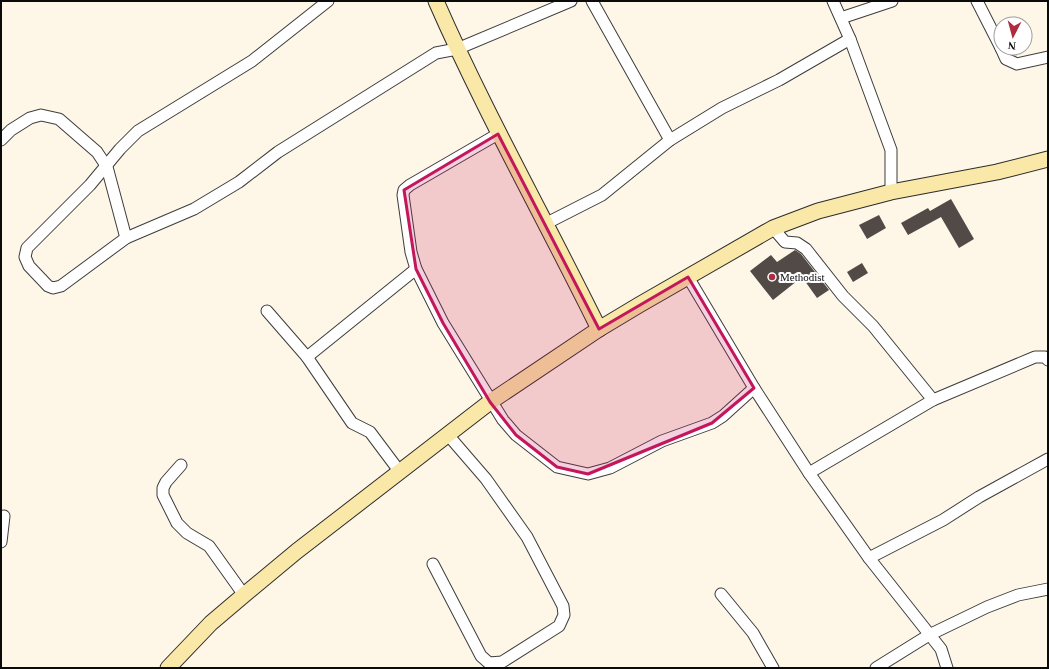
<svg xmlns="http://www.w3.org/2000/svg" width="1049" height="669" viewBox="0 0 1049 669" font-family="Georgia,serif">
<rect width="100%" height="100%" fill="#fef7e8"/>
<!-- building -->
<g fill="#524a47">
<polygon points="951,199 974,239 959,248 941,217 908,235 901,223 928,208 930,211"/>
<polygon points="879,215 886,228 867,239 859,225"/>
<polygon points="795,250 801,254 829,290 817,298 802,277 773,300 750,271 771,255 777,262"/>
<polygon points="862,263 868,273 853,282 847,272"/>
</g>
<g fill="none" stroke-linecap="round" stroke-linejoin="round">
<defs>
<g id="street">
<polyline points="328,1 252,61 138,131 120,149 90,185 27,248 25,257 29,266 48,286 53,288 61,286 126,238 194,209 239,182 278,152 436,53 457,49 571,1"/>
<polyline points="592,1 670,140"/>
<polyline points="833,1 850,39 891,150 891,192"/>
<polyline points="977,1 1001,48"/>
<polyline points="841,18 892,1"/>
<polyline points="1001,48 1006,59 1017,64 1048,57"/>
<polyline points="498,134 410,185 404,190 403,195 411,252 416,269 443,323 503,420 516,435 557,467 588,474 610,468 662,441 712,423 723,416 754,388"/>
<polyline points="1,140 11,130 30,118 41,115 59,119 97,152 107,167 126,238"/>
<polyline points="547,223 602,195 670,140 722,108 779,80 850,39"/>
<polyline points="773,228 785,242 797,243 806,249 843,296 873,326 933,400"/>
<polyline points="688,277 754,388 809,473 869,558 941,649 947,668"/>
<polyline points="267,311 307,357 352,423 370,432 400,472"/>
<polyline points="307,357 416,269"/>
<polyline points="181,465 166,482 163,488 163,495 177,523 187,533 209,546 244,595"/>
<polyline points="809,473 933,400 1035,357 1045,357 1048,360"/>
<polyline points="1,542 4,516"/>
<polyline points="869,558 943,520 979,497 1048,459"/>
<polyline points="433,564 481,656 489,663 502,662 559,626 564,615 563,606 527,537 486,479 448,435"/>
<polyline points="721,594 753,633 773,668"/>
<polyline points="876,668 929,635 987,607 1018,595 1048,589"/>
</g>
<g id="secondary">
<path d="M 436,1 C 485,113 545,219 599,329"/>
<polyline points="168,668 211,623 244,595 297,551 490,402 599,329 639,305 773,228 818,211 891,192 997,172 1048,159"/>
</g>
</defs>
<!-- street casing -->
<use href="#street" stroke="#3d3d3d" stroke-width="13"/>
<!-- secondary casing -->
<use href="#secondary" stroke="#2c2c2c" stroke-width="17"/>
<!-- street -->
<use href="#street" stroke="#fff" stroke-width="11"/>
<!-- secondary -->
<use href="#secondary" stroke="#f9e8a7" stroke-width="15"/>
</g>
<!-- marked area -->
<path fill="#c2185b" fill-opacity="0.2" stroke="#c2185b" stroke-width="3" stroke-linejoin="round" d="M 498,134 L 599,329 L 688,277 L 754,388 L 712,423 L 588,474 L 557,467 L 516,435 L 490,402 L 443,323 L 416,269 L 404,190 Z"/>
<!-- markers -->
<circle fill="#af2c40" stroke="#fff" stroke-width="1.5" cx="772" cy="277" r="4"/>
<g text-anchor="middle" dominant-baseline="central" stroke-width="4" stroke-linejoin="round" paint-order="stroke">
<!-- poi labels -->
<g font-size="11" fill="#0a0a0a" stroke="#fff" text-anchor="start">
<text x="780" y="277">Methodist</text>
</g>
</g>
<!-- border -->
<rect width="1049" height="669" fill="none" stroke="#0a0a0a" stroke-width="4"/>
<!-- north arrow -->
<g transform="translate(1013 36) rotate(186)"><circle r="19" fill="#ffffff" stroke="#9d9d9d"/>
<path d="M0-3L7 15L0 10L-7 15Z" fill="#af2c40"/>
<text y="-6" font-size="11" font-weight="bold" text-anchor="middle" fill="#0a0a0a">N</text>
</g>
</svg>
